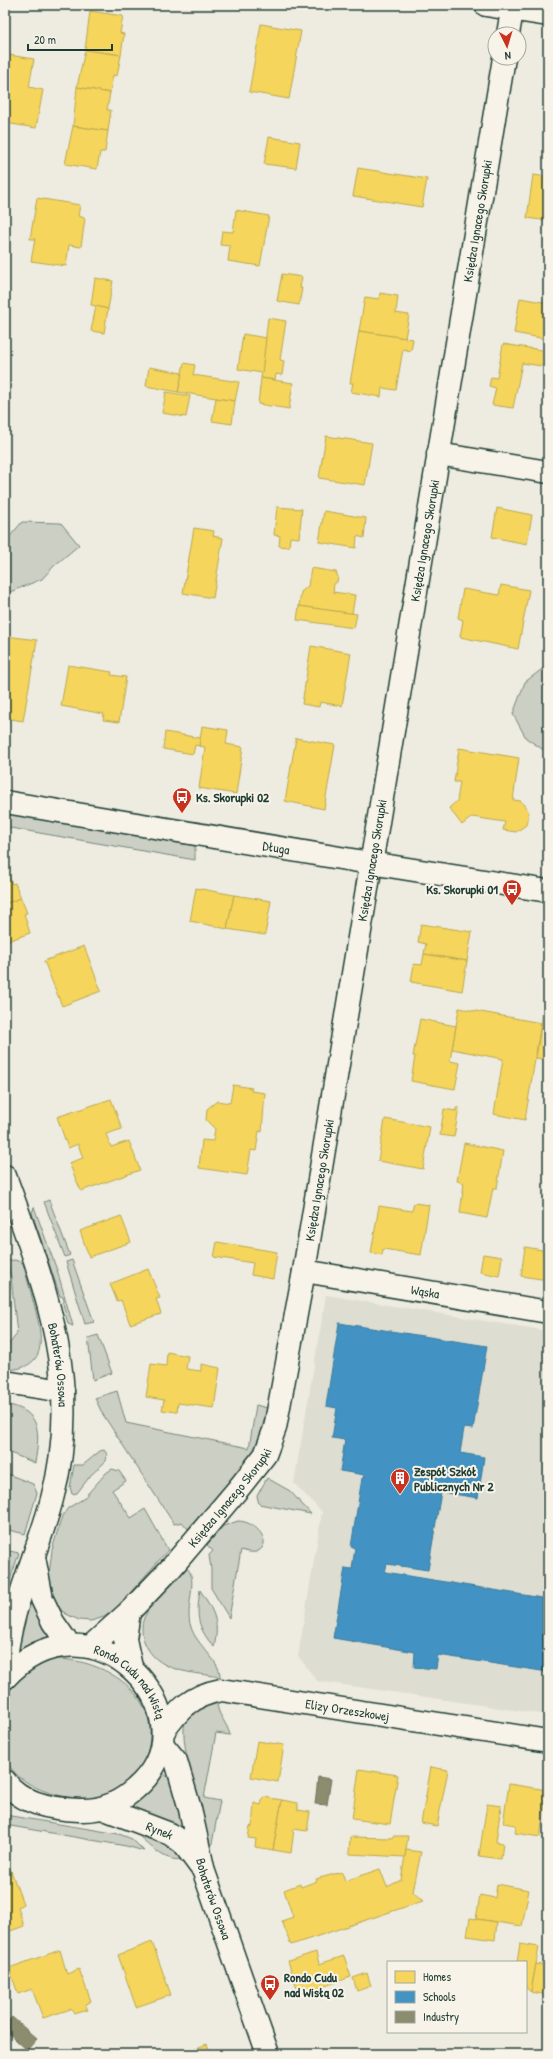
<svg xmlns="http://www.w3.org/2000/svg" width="553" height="2059" viewBox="0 0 553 2059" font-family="'Patrick Hand',sans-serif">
<rect width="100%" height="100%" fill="#eeece1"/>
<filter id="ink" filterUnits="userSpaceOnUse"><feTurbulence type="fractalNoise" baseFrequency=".025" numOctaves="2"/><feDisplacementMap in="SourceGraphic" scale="8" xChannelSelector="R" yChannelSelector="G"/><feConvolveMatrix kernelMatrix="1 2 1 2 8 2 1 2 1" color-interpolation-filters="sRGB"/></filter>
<g filter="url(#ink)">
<!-- built -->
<polygon fill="#ddddd2" points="326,1295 548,1331 548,1715 317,1681 298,1656 322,1512 294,1483"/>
<!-- green -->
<g fill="#cccfc4" stroke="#76867c">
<polygon points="22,522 61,523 79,545 54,566 42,579 5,594 5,542"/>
<polygon points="546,666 548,666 548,753 526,738 513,714 525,682"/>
<polygon points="5,813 195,846 195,860 5,827"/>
<polygon points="49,1200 70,1255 65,1257 44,1202"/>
<polygon points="34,1207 58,1273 73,1326 68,1324 63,1304 64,1301 63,1297 60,1296 32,1213"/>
<path d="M 15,1260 L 23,1263 C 27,1278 31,1293 35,1308 C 43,1339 48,1369 5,1370 L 5,1349 L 17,1334 L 11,1277 L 6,1261 Z"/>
<polygon points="72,1260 94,1322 85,1324 66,1262"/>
<polygon points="98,1335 112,1373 93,1380 88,1338"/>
<polygon points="117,1391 126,1423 249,1448 256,1405 267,1408 260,1437 249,1460 188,1529 182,1522 174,1524 102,1413 95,1398"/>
<path d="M 5,1404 C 42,1411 40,1432 35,1463 L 5,1451 Z"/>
<polygon points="104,1450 107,1454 106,1461 91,1475 77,1493 72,1494 70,1487 74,1465 83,1465 100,1451"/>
<polygon points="112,1469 119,1471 126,1481 112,1490 131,1518 145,1509 168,1550 116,1609 104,1617 91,1621 79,1620 66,1614 57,1606 52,1592 49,1574 52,1550 62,1516 68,1508 83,1499 106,1473"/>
<polygon points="5,1473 33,1484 37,1493 25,1534 5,1529"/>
<polygon points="267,1478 290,1491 311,1514 259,1504 257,1496"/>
<path d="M 238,1521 C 257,1521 275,1545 256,1552 C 251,1553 245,1551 241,1550 L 229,1618 L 211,1588 L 211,1569 L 209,1555 L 213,1551 L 207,1545 L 223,1526 Z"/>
<polygon points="5,1550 19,1553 5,1595"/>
<path d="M 187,1568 C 199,1580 184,1608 191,1627 C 196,1645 221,1661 220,1677 C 192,1672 156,1673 144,1641 C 141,1632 141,1622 146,1614 C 154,1598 175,1581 187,1568 Z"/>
<path d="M 200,1590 C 214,1611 220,1622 214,1647 C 197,1627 196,1617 200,1590 Z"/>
<polygon points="30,1600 50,1636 18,1650 14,1644"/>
<path d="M 56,1659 C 98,1659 151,1687 150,1735 C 150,1751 144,1764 133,1775 C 124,1784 116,1793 104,1796 C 74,1804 22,1791 7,1762 C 3,1755 5,1743 5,1735 C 5,1725 3,1712 5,1702 C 11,1680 36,1664 56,1659 Z"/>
<path d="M 217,1702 C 217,1715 227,1722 230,1735 L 216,1733 L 204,1798 L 220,1801 L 211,1849 C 205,1826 178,1742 185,1723 C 191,1709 204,1706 217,1702 Z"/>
<polygon points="164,1774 169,1778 186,1822 184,1827 180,1828 130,1808 150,1789 161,1775"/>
<polygon points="5,1815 119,1834 132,1839 144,1851 126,1846 5,1825"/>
<path d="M 140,1837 C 158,1840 172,1845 184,1859 C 166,1863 153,1848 140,1837 Z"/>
</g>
<!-- homes -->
<g fill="#f6d55c" stroke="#b6a750">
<polygon points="90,11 123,16 120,33 124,34 121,55 85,50"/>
<polygon points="261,24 301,31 289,99 249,92"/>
<polygon points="85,50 121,55 117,76 113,75 110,93 77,87"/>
<polygon points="9,55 34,59 29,87 43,90 36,128 5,123 5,76"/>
<polygon points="77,87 110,93 107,110 111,110 108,131 73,126"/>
<polygon points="73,126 108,131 105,152 100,152 97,169 65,164"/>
<polygon points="269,137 300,142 296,168 264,164"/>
<polygon points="358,168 427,179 422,207 353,196"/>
<polygon points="533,175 548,177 548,221 527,218"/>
<polygon points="37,198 80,205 78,216 85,218 81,247 69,245 66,266 31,261 35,239 30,239"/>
<polygon points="236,210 269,216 260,266 228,261 230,246 220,245 222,231 233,232"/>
<polygon points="282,274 302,277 300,288 302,288 299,305 277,301"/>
<polygon points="95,278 113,281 108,309 91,305"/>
<polygon points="380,293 398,296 396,313 409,315 405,338 359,331 365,297 379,299"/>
<polygon points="520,298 548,303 548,351 544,350 546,339 514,333"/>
<polygon points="96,306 108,309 104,333 91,331"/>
<polygon points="268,318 286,321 280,360 284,361 282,375 276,374 275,380 261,378"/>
<polygon points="359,331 413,339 411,351 403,349 396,390 382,388 381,397 351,392 353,383 350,383"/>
<polygon points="243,334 266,338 262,373 238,369"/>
<polygon points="503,344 548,351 548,367 522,363 513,408 492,405 496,388 489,386 491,377 497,378"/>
<polygon points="184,363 195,365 193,375 239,382 235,401 178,392"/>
<polygon points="149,367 182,373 178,392 146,386"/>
<polygon points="261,378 293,383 289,409 258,404"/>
<polygon points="166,392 190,396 186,417 162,413"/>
<polygon points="216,398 235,401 232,424 212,421"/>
<polygon points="326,436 372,443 365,485 319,478"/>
<polygon points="277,507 302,509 299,538 290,537 289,547 279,546 280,536 274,535"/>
<polygon points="497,508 532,515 527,544 492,537"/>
<polygon points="324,511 366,518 364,538 357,536 356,548 319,542"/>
<polygon points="194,528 214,531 213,536 223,538 213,598 183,593"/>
<polygon points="311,568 336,572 338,577 337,582 334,584 333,592 355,595 352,614 299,606 301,592 308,586"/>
<polygon points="501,585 529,590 518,649 460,637 463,620 458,618 463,589 499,595"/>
<polygon points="299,606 357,614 354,628 297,620"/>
<polygon points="6,636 37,640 23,721 5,718"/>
<polygon points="311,646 351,653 342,706 320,702 319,707 302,704"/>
<polygon points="68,665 112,672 111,675 126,677 119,722 103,720 104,714 61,706"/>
<polygon points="202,726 228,730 226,744 243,747 236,794 199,788 205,747 199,746"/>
<polygon points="165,732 200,738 199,746 195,745 193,754 163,749"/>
<polygon points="296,738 335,745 324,809 285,801"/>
<polygon points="459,748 519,758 513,800 521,801 529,812 526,825 516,832 503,830 505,822 472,817 462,825 449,808 457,801 460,782 454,782"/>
<polygon points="5,866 12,884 15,883 21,898 5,904"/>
<polygon points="196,888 234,895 227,929 190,921"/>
<polygon points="234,895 271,901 265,935 227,929"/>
<polygon points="21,898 27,913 24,914 30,933 5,942 5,904"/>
<polygon points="421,924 472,932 467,961 424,954 426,944 418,942"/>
<polygon points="84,946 101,991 62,1006 44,961"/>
<polygon points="424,954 467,961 462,991 411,982 414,964 422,965"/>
<polygon points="459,1008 541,1023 525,1120 494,1114 503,1059 452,1049"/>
<polygon points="543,1012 548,1012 548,1060 536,1058"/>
<polygon points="420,1019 456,1026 450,1061 460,1063 455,1089 411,1081 415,1056 413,1056"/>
<polygon points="233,1085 252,1088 251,1091 265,1093 262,1132 259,1131 256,1151 251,1150 247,1175 199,1168 202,1140 213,1141 215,1129 206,1120 207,1109 217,1101 230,1103"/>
<polygon points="111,1099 122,1129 106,1134 111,1147 129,1141 140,1170 81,1191 69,1163 83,1158 78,1144 68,1148 57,1117"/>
<polygon points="456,1108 459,1108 454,1137 440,1135 444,1109 456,1111"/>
<polygon points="385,1119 430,1127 423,1169 378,1161"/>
<polygon points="464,1143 503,1151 497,1188 493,1188 487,1218 460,1213 464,1183 457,1181"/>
<polygon points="414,1203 429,1205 421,1255 383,1249 382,1255 371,1253 379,1206 412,1211"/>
<polygon points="121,1216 131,1242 89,1257 80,1231"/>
<polygon points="217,1242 277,1252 273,1279 251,1275 253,1263 214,1257"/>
<polygon points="525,1247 548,1251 548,1280 521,1276"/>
<polygon points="483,1254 502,1257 499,1276 480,1272"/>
<polygon points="148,1269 160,1298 156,1299 161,1314 130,1324 121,1300 117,1301 110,1284"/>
<polygon points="167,1352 188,1356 186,1369 201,1371 201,1364 220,1368 214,1408 178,1403 177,1412 162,1410 164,1400 146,1397 151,1364 166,1366"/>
<polygon points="257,1741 284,1745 278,1782 251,1777"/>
<polygon points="431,1767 448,1770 437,1826 421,1823"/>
<polygon points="359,1769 398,1775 390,1824 352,1819"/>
<polygon points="509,1784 547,1790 540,1837 515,1833 516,1825 503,1823"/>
<polygon points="263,1797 282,1800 273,1850 255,1847 256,1839 248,1838 250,1826 252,1827 254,1803 261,1805"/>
<polygon points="282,1800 298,1803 298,1810 310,1812 307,1831 294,1829 291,1853 273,1850"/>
<polygon points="487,1804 501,1806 496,1842 503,1843 501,1859 479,1856"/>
<polygon points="393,1836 408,1836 405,1857 349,1854 350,1837 392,1838"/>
<polygon points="406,1850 421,1852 413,1892 423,1901 291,1945 282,1921 293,1917 284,1890 300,1884 301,1887 317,1881 316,1879 342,1872 345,1881 380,1869 387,1887 401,1880"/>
<polygon points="10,1868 23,1904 18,1907 24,1926 5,1933 5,1870"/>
<polygon points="497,1884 529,1890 522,1926 476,1919 480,1895 495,1898"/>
<polygon points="470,1918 497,1922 495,1940 467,1936"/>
<polygon points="152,1942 171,1995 136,2007 118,1955"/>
<polygon points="520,1944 539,1947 531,1992 526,1988 526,1962 517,1962"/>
<polygon points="60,1950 67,1974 79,1969 91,2001 85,2004 88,2010 74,2014 71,2009 43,2018 32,1989 18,1994 9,1968"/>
<polygon points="316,1952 319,1964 344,1956 351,1977 299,1995 288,1961"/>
<polygon points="536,1964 548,1966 548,1995 531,1992"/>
<polygon points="367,1973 371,1986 357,1991 353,1978"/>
<polygon points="207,2044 211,2054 180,2054"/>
</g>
<!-- schools -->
<polygon fill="#4393c3" stroke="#387998" points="339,1323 487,1346 473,1429 464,1428 460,1453 484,1457 478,1498 441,1492 428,1570 387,1564 385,1572 548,1599 548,1672 438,1655 436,1669 414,1667 415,1652 333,1638 345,1568 352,1569 355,1548 351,1547 362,1478 364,1478 365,1475 340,1471 345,1440 332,1438 337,1408 326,1406"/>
<!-- industry -->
<g fill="#8c8c6e" stroke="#6b745d">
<polygon points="318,1777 331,1779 327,1805 315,1804"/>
<polygon points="12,2017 37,2039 27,2050 5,2030 5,2025"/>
</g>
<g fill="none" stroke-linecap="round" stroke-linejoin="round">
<defs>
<g id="minor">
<polyline points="486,5 548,15"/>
<polyline points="508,34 513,5"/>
<polyline points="438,454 548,472"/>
<path id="s1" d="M 5,802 L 370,863 L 548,891"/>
<path id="s2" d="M 5,1176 C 44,1283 84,1383 52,1499 C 37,1556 8,1611 5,1671"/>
<path id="s3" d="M 304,1271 L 548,1312"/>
<polyline points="5,1382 63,1391"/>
<polyline points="34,1557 42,1599 53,1622 69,1645"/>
<polyline points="129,1612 125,1639 131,1667"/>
<path id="s4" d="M 90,1647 L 129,1612 L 171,1568 L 238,1489 L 265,1455 L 275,1428 L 304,1271 L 504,58"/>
<path id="s5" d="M 5,1678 C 92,1584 218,1717 136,1788 C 120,1803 101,1811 79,1810 C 52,1809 21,1804 5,1781"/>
<path id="s6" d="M 163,1732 C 180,1708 191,1696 221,1690 L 548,1741"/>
<path id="s7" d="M 162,1744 L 176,1761 L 190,1809 L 204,1872 L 268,2054"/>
<path id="s8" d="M 102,1808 L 170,1834 L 183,1843 L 200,1866"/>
</g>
</defs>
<!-- minor casing -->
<use href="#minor" stroke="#1f3d34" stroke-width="25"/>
<!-- minor -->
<use href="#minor" stroke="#f7f3e8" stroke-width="22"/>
</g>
</g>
<!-- icons -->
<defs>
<symbol id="bus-pin" viewBox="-11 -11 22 30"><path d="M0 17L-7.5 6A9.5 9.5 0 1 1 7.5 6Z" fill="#c8321e" stroke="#f7f3e8"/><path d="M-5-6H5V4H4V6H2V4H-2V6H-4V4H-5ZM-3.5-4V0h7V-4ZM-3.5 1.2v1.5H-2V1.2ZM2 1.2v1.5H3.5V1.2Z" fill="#fff"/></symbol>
<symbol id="building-pin" viewBox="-11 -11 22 30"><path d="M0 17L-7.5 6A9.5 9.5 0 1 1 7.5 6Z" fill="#c8321e" stroke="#f7f3e8"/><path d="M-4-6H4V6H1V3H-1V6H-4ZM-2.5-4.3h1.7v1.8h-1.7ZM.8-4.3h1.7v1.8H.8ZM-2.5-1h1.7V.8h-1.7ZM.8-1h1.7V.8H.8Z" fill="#fff"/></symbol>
</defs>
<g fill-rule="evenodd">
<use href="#bus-pin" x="171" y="786" width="22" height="30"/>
<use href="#bus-pin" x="501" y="878" width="22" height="30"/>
<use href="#building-pin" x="389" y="1467" width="22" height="30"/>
<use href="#bus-pin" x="259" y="1973" width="22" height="30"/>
</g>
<g text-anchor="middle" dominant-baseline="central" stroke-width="4" stroke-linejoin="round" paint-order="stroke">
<!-- street labels -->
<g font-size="13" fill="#1f3d34" stroke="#f7f3e8">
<text stroke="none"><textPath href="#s4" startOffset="1513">Księdza Ignacego Skorupki</textPath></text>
<text stroke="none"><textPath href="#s4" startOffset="1189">Księdza Ignacego Skorupki</textPath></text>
<text stroke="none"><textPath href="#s1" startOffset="275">Długa</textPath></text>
<text stroke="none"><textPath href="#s4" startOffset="865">Księdza Ignacego Skorupki</textPath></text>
<text stroke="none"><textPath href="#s4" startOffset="541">Księdza Ignacego Skorupki</textPath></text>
<text stroke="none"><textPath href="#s3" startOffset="123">Wąska</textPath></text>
<text stroke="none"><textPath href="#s2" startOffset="197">Bohaterów Ossowa</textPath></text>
<text stroke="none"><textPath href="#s4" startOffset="205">Księdza Ignacego Skorupki</textPath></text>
<text stroke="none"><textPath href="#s5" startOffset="150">Rondo Cudu nad Wisłą</textPath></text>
<text stroke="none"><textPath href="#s6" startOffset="202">Elizy Orzeszkowej</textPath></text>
<text stroke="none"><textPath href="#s8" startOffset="62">Rynek</textPath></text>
<text stroke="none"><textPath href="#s7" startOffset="165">Bohaterów Ossowa</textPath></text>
</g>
<!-- poi labels -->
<g font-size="13" font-weight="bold" fill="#1f3d34" stroke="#f7f3e8" text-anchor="start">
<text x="196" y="797">Ks. Skorupki 02</text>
<text x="498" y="889" text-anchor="end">Ks. Skorupki 01</text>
<text x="414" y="1471">Zespół Szkół<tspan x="414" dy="15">Publicznych Nr 2</tspan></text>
<text x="284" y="1977">Rondo Cudu<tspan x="284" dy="15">nad Wisłą 02</tspan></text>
</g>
</g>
<!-- margin -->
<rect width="553" height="2059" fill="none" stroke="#f7f3e8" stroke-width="20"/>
<rect x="10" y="10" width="533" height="2039" fill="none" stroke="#1f3d34" stroke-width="1.5" filter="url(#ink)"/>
<!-- legend -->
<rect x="387" y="1961" width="140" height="72" fill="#f7f3e8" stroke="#a1aaa0"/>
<rect x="395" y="1971" width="20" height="12" fill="#f6d55c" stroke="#a1aaa0"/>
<text x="423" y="1981" font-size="12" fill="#1f3d34">Homes</text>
<rect x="395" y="1991" width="20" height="12" fill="#4393c3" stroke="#a1aaa0"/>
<text x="423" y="2001" font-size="12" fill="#1f3d34">Schools</text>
<rect x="395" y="2011" width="20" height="12" fill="#8c8c6e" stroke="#a1aaa0"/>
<text x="423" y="2021" font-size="12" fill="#1f3d34">Industry</text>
<!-- north arrow -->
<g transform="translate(507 46) rotate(175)"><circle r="19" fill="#f7f3e8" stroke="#a1aaa0"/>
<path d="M0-3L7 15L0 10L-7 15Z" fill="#c8321e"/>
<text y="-6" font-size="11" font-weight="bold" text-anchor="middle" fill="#1f3d34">N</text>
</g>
<!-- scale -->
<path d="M28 44v6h84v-6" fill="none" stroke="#1f3d34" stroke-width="2"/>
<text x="34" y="44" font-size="12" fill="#1f3d34" stroke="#f7f3e8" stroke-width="3" paint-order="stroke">20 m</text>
</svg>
